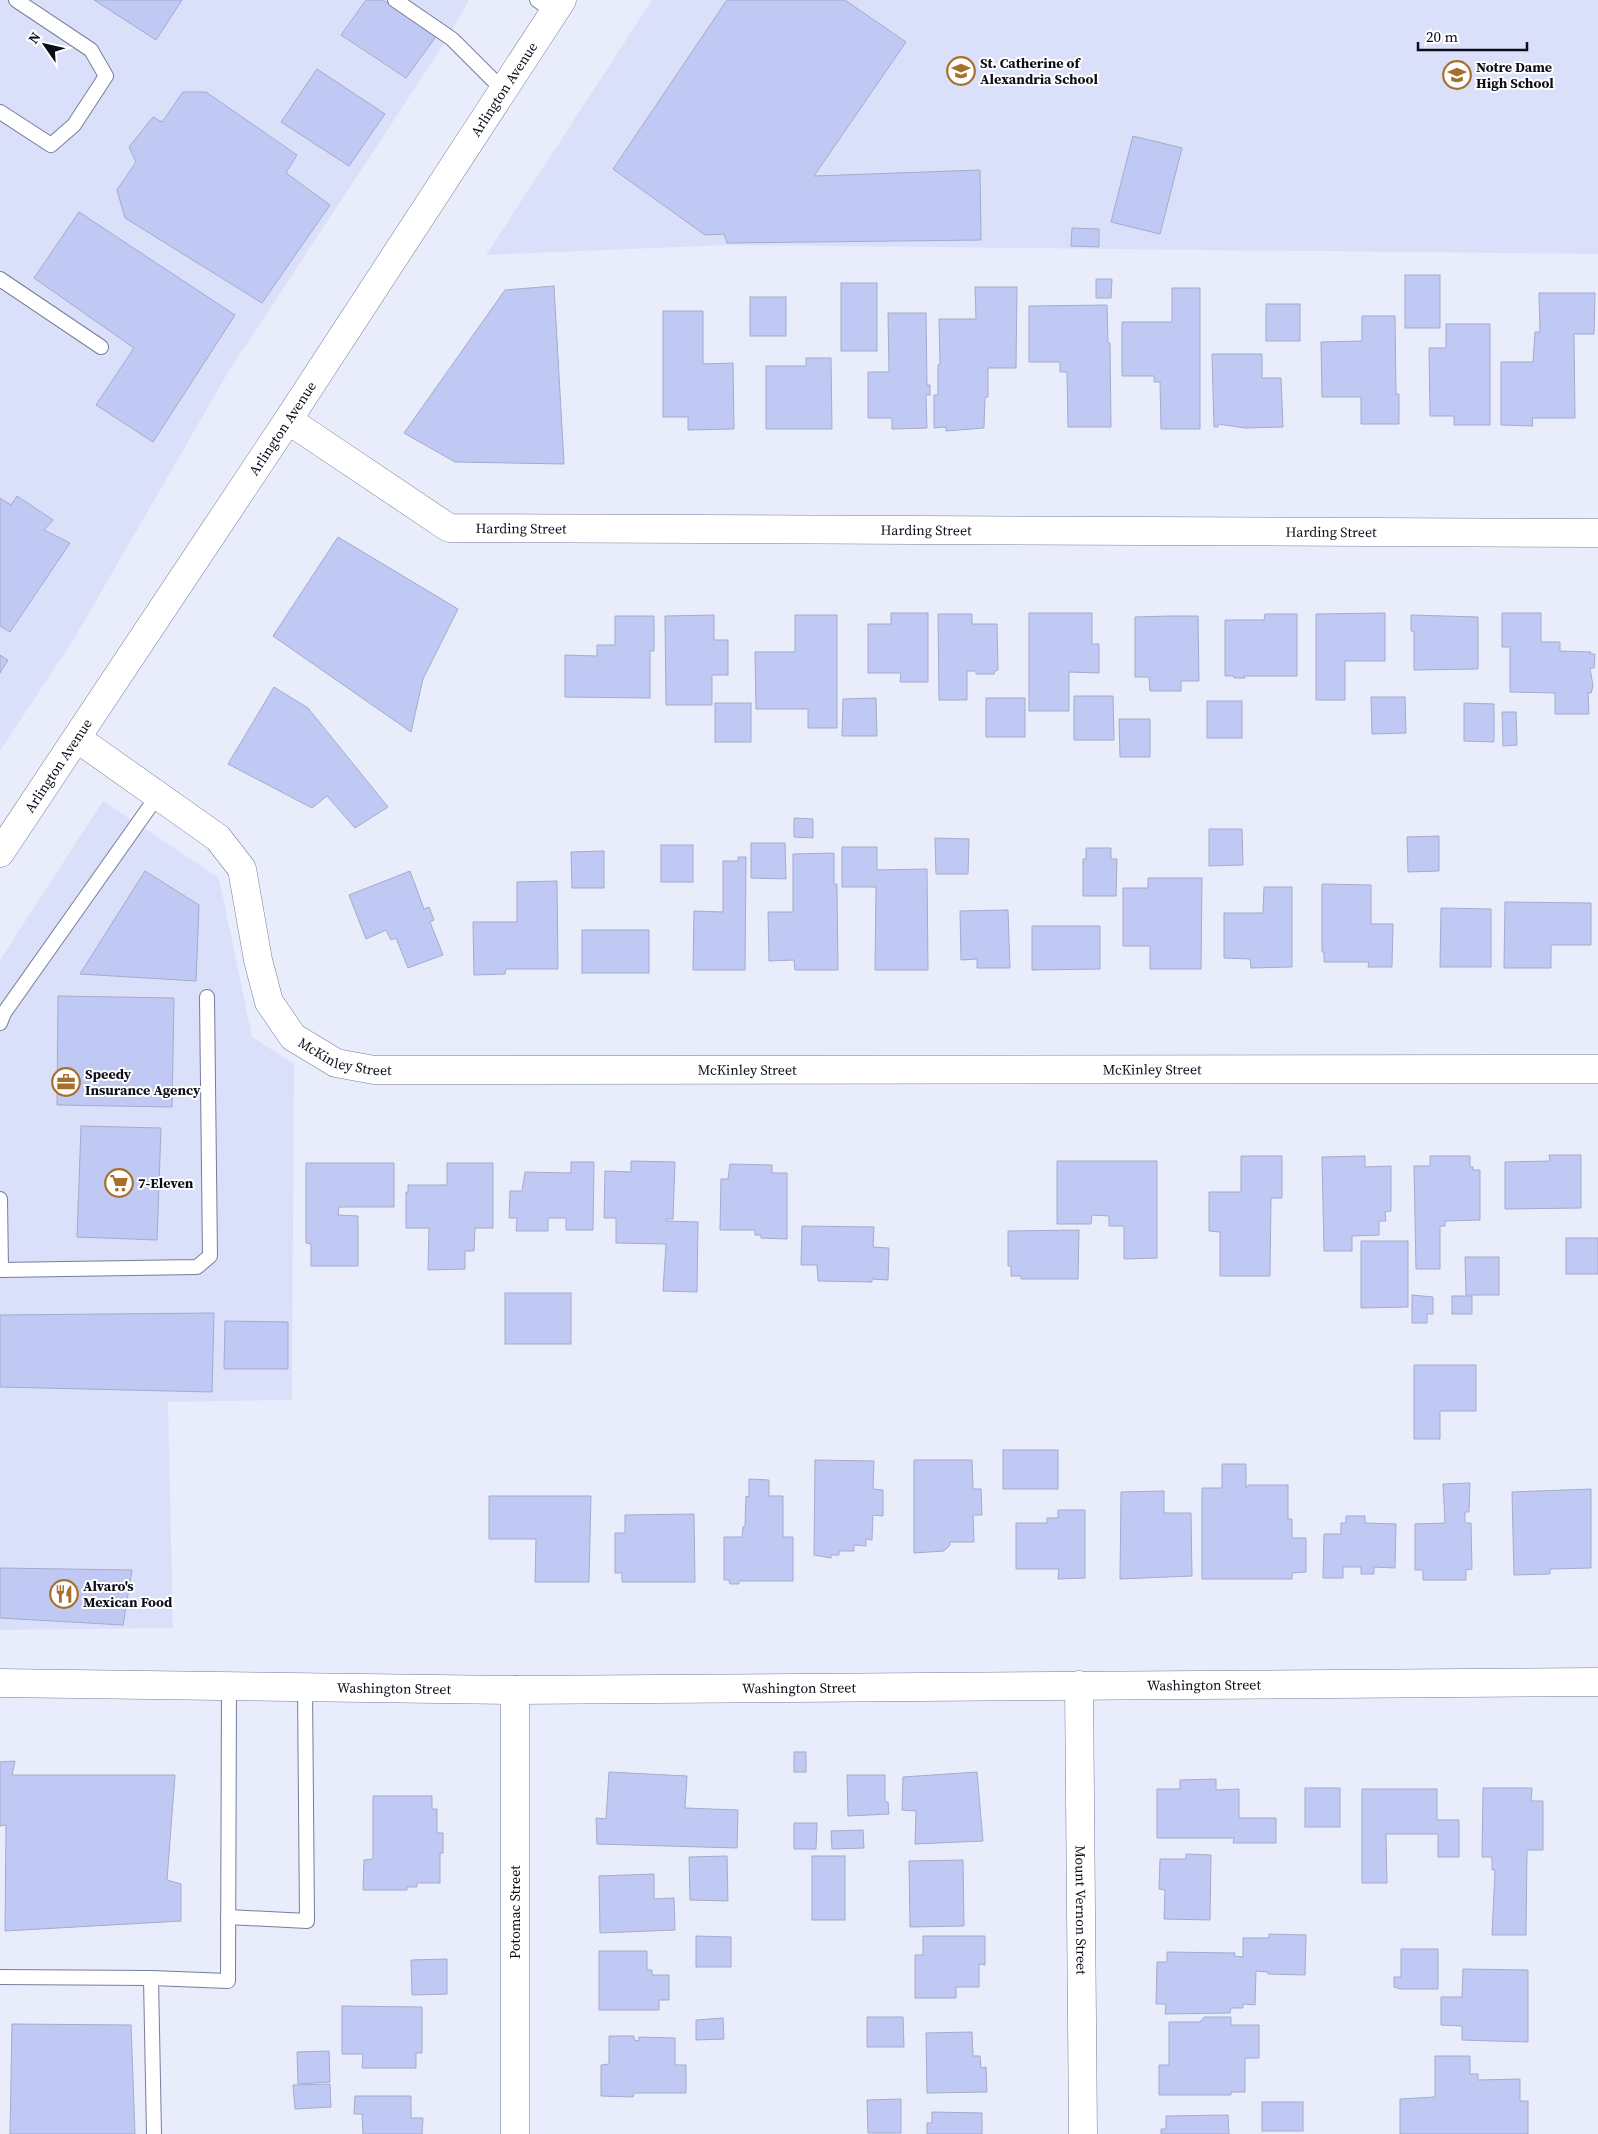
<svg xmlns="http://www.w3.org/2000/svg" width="1598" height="2134" viewBox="0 0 1598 2134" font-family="'Source Serif 4',serif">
<rect width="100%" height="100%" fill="#e9edfb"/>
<!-- built -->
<g fill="#dae0f9">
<polygon points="0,0 469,0 440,50 227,374 74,639 0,751"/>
<polygon points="652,0 1598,0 1598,254 727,245 486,255"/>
<polygon points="103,801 219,878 252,1037 294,1064 292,1400 168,1402 173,1628 0,1630 0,960"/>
</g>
<!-- building -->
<g fill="#bfc9f4" stroke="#a4abcc">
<polygon points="94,0 182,0 156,40"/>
<polygon points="366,0 383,0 437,35 406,78 341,35"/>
<polygon points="727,0 845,0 906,42 814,176 980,170 981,240 727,243 724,234 705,235 613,169"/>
<polygon points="317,69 385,114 349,166 281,122"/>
<polygon points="183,92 206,92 297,155 286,173 330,205 262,303 125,218 117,190 136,162 129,147 153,117 162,122"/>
<polygon points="1133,136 1182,148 1160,234 1111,222"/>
<polygon points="79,212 235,315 153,442 96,405 134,348 34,278"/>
<polygon points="1072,228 1099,229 1099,247 1071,246"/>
<rect x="1405" y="275" width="35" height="53"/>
<polygon points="1096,279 1112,279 1111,298 1096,298"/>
<rect x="841" y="283" width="36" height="68"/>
<polygon points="554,286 564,464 455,462 404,433 505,290"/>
<polygon points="975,287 1017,287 1016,368 988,368 988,397 985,397 984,428 946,431 946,427 934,428 934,395 938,395 938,365 940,364 939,319 976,319"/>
<polygon points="1172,288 1200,288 1200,429 1161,429 1160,382 1154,382 1154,376 1122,376 1122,322 1172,322"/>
<polygon points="1539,293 1595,293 1594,334 1574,334 1575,418 1532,418 1533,426 1501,425 1501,362 1533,362 1535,332 1540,332"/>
<rect x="750" y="297" width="36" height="39"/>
<rect x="1266" y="304" width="34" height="37"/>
<polygon points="1107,305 1108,343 1110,343 1111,427 1068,427 1067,372 1060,372 1060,362 1029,362 1029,306"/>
<polygon points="663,311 703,311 703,364 733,363 734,429 688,430 688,417 663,417"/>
<polygon points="888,313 926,313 927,385 930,385 930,395 926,395 927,428 892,429 892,418 868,418 868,372 889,372"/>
<polygon points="1362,316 1395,316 1396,394 1399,394 1399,424 1361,424 1361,397 1322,397 1321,342 1362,341"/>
<polygon points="1446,324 1490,324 1490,425 1454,425 1454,416 1430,416 1429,348 1446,348"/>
<polygon points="1212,354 1262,354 1262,378 1281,378 1283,427 1245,428 1218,424 1218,427 1214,427"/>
<polygon points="806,358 831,358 832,429 766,429 766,366 806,366"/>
<polygon points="17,496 53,520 44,530 70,543 10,632 0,626 0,498 11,505"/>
<polygon points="338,537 458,609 423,679 411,732 273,636"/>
<polygon points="891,613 928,613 928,682 900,682 901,673 868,673 868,624 891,624"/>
<polygon points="1029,613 1092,613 1092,644 1099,644 1099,673 1069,672 1069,711 1029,711"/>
<polygon points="1385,613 1385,661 1345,661 1345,700 1316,700 1316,614"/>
<polygon points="1502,613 1541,613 1541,642 1560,642 1560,651 1591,652 1590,654 1595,654 1594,668 1590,668 1593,686 1591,693 1588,693 1589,714 1555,714 1555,693 1510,692 1510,647 1502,647"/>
<polygon points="938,614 972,614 972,624 997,624 998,670 995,671 994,674 976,674 976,671 967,671 967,700 939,700"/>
<polygon points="1265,614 1297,614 1297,676 1244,676 1245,678 1234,678 1234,676 1225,676 1225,620 1264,620"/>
<polygon points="714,615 714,640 728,640 728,675 712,675 712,705 666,705 665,616"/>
<polygon points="795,615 837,615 837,728 808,728 808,709 756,709 755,652 795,652"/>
<polygon points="1411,615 1478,617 1478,669 1414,670 1414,631 1411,631"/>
<polygon points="615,616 654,616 654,651 650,651 650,698 565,697 565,655 597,656 597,645 615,645"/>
<polygon points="1169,616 1198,616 1199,681 1181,681 1181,691 1150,691 1149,677 1135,677 1135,617"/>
<polygon points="0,655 8,660 0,673"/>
<polygon points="274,687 308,708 388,807 355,828 327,796 312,808 228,764"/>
<polygon points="1074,696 1113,696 1114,740 1074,740"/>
<polygon points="1371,697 1405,697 1406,733 1372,734"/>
<polygon points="876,698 877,736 842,736 843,699"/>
<rect x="986" y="698" width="39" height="39"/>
<rect x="1207" y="701" width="35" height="37"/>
<rect x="715" y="703" width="36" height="39"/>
<polygon points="1464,703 1494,704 1494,742 1464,741"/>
<polygon points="1502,712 1516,712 1517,745 1503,746"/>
<polygon points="1119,719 1150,719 1150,757 1120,757"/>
<polygon points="794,818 813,819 813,838 794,837"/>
<polygon points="1209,829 1242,829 1243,865 1209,866"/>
<polygon points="1439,836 1439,871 1408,872 1407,837"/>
<polygon points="935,838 969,839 968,874 936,874"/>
<polygon points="751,843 785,843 786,879 751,878"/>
<rect x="661" y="845" width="32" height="37"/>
<polygon points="842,847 877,847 877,870 927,869 928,970 875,970 876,887 842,887"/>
<polygon points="1086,848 1111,848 1111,859 1117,859 1116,896 1083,896 1083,859 1086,859"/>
<polygon points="604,851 604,888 572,888 571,852"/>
<polygon points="834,853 834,884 837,884 837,888 838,970 795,970 794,960 769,961 768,912 793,912 793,854"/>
<polygon points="738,857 746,857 745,970 693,970 694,911 723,912 723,861 738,861"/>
<polygon points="145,871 199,905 196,981 80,974"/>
<polygon points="410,871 424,909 429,907 434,920 430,922 443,955 408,968 396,938 391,940 386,930 366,939 349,895"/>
<polygon points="1148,878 1202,878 1201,969 1150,969 1150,946 1123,946 1123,888 1148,888"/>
<polygon points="557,881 558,969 506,969 505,974 474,975 473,922 517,922 517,882"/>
<polygon points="1322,884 1371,885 1371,924 1393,924 1392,967 1368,967 1369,962 1324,962 1324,952 1322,952"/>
<polygon points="1264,887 1292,887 1292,967 1251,968 1250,959 1224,958 1224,913 1263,913"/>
<polygon points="1505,902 1591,903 1591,945 1551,945 1551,968 1504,968"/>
<polygon points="1441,908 1491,909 1491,967 1440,967"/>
<polygon points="1008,910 1010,968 977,968 977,959 961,960 960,911"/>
<polygon points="1032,926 1100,926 1100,969 1032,970"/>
<rect x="582" y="930" width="67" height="43"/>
<polygon points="58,996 174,998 172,1107 57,1105"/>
<polygon points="81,1126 161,1128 157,1240 77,1237"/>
<polygon points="1549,1155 1581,1155 1581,1208 1505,1209 1505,1162 1550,1161"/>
<polygon points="1241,1156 1282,1156 1282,1198 1271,1198 1270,1276 1220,1276 1220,1232 1209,1231 1209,1192 1241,1192"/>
<polygon points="1365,1156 1365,1167 1391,1166 1391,1211 1385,1212 1386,1221 1379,1221 1379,1235 1352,1236 1352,1251 1324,1251 1322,1157"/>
<polygon points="1430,1156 1470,1156 1470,1167 1473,1167 1473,1170 1480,1170 1480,1220 1445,1221 1445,1226 1440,1226 1440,1269 1416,1269 1414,1166 1430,1166"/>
<polygon points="631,1161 675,1162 673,1219 666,1219 666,1221 698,1222 697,1292 663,1291 666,1244 616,1243 616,1218 604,1218 605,1171 631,1172"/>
<polygon points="1057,1161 1157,1161 1157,1258 1124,1259 1124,1226 1109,1226 1109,1216 1092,1215 1091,1224 1057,1224"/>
<polygon points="571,1162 594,1162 593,1230 566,1230 566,1218 548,1218 548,1231 516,1231 517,1218 509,1218 510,1191 522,1191 525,1172 571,1173"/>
<polygon points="306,1163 394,1163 394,1207 339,1207 338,1215 358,1216 358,1266 311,1266 311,1244 306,1243"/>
<polygon points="447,1163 493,1163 493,1228 475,1228 474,1251 465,1251 465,1269 428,1270 429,1228 406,1228 406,1192 408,1193 408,1185 447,1185"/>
<polygon points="730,1164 772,1165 772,1173 787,1173 787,1239 761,1238 761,1235 755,1235 755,1230 720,1230 721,1179 728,1179"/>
<polygon points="802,1226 874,1227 873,1247 889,1248 888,1280 872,1279 872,1282 818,1281 817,1265 801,1265"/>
<polygon points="1079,1230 1078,1279 1021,1279 1021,1276 1011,1276 1011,1266 1008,1266 1008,1231"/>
<rect x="1566" y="1238" width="32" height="36"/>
<polygon points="1361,1241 1408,1241 1408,1307 1361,1308"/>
<polygon points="1465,1257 1499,1257 1499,1295 1466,1295"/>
<rect x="505" y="1293" width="66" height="51"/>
<polygon points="1412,1295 1433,1297 1433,1314 1427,1314 1427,1323 1412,1323"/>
<rect x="1452" y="1296" width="20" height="18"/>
<polygon points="214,1313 212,1392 0,1387 0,1315"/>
<polygon points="225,1321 288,1322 288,1369 224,1369"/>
<polygon points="1414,1365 1476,1365 1476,1411 1440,1411 1440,1439 1414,1439"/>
<rect x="1003" y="1450" width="55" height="39"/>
<polygon points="815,1460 874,1461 873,1489 883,1490 883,1516 873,1515 872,1540 866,1539 866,1546 854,1545 854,1551 839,1551 839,1555 831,1555 831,1558 814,1555"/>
<polygon points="914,1460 972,1460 973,1489 981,1489 982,1515 973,1515 974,1542 950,1542 950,1545 944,1551 914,1553"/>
<polygon points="1222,1464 1246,1464 1246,1488 1248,1485 1288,1485 1288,1519 1292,1519 1292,1538 1306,1538 1306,1572 1292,1573 1292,1579 1202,1579 1202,1488 1222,1488"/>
<polygon points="749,1479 769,1480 769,1496 783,1496 783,1537 793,1537 793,1581 739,1581 739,1584 730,1584 729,1580 724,1580 724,1537 742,1537 743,1527 745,1526 746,1496 749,1497"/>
<polygon points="1470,1483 1469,1512 1465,1512 1465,1523 1471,1523 1472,1569 1466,1570 1466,1580 1423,1580 1423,1570 1415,1570 1415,1524 1445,1523 1443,1484"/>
<polygon points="1591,1489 1591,1568 1550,1569 1550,1574 1514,1575 1512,1492"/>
<polygon points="1164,1491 1164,1513 1191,1513 1192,1576 1120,1579 1121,1492"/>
<polygon points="489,1496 591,1496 589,1582 535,1582 536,1539 489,1539"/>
<polygon points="1058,1510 1085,1510 1085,1578 1058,1579 1059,1569 1016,1569 1016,1523 1047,1523 1047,1518 1058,1518"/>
<polygon points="694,1514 695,1582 622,1582 622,1573 615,1573 615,1533 625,1533 625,1515"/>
<polygon points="1346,1516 1365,1516 1365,1523 1396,1524 1395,1568 1374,1567 1374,1574 1361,1574 1361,1567 1343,1567 1343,1578 1323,1578 1324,1534 1341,1534 1341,1523 1346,1523"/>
<polygon points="0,1568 132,1570 123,1625 0,1618"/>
<rect x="794" y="1752" width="12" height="20"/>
<polygon points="15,1761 12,1775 175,1775 167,1880 181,1884 181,1921 5,1931 6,1825 0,1826 0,1762"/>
<polygon points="609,1772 687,1776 685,1808 738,1810 737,1848 597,1844 596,1818 606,1819"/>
<polygon points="977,1772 983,1841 915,1844 916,1811 902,1810 903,1777"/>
<polygon points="847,1775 885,1775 885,1802 888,1802 889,1814 848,1816"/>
<polygon points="1216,1779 1216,1790 1239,1789 1239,1818 1276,1818 1276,1843 1233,1843 1234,1838 1157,1838 1157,1789 1180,1789 1180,1780"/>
<rect x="1305" y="1788" width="35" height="39"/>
<polygon points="1483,1788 1532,1788 1531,1801 1543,1801 1543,1850 1527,1850 1526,1935 1492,1935 1495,1870 1492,1870 1492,1857 1482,1857"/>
<polygon points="1362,1789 1437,1789 1437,1820 1459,1820 1459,1857 1438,1857 1438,1834 1386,1834 1387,1883 1362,1883"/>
<polygon points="373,1796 432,1796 432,1809 437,1809 437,1833 443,1833 443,1853 440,1853 440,1883 417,1883 417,1887 407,1887 407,1890 363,1890 364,1860 373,1859"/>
<polygon points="794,1823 817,1823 816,1849 794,1849"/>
<polygon points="863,1830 864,1848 832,1849 831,1831"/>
<polygon points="1186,1854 1211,1855 1210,1920 1164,1919 1165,1890 1159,1889 1160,1859 1186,1859"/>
<polygon points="727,1856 728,1901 690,1900 689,1857"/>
<rect x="812" y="1856" width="33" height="64"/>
<polygon points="963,1860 964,1926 910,1927 909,1861"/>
<polygon points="654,1874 654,1899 674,1898 675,1930 600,1933 599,1876"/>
<polygon points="1269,1934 1306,1935 1305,1975 1268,1974 1268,1972 1256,1971 1255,2005 1243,2004 1243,2008 1231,2008 1230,2013 1165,2014 1166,2004 1156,2004 1157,1962 1167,1962 1167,1952 1235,1953 1234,1956 1243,1957 1243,1938 1269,1938"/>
<polygon points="696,1936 731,1937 731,1967 696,1967"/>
<polygon points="923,1936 985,1936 985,1965 979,1964 979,1987 956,1987 956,1998 915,1998 915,1955 923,1955"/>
<polygon points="1401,1949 1438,1949 1438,1989 1400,1989 1394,1987 1394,1977 1401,1977"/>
<polygon points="599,1951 647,1951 647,1970 652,1970 652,1975 669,1975 669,2000 659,2000 659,2010 599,2010"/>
<polygon points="447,1959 447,1994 412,1995 411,1960"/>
<polygon points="1463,1969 1528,1970 1528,2042 1462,2040 1462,2026 1441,2025 1441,1997 1462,1997"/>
<polygon points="342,2006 422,2007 422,2053 416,2053 416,2068 362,2068 363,2054 342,2054"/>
<polygon points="867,2017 903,2017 904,2047 867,2047"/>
<polygon points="1204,2017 1231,2017 1231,2025 1259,2025 1259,2058 1245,2058 1245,2092 1231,2092 1231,2095 1159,2095 1159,2065 1169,2065 1169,2022 1200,2022"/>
<polygon points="723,2018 724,2039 696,2040 696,2020"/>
<polygon points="12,2024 131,2025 135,2134 10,2134"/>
<polygon points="972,2032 973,2056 980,2056 981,2068 986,2067 987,2092 927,2093 926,2033"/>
<polygon points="609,2036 634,2036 634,2040 639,2041 639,2037 675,2038 675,2065 686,2065 686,2093 634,2093 633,2097 601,2096 601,2065 609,2064"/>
<polygon points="329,2051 330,2082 298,2084 297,2052"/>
<polygon points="1435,2056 1470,2056 1470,2074 1478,2074 1478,2080 1520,2079 1520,2101 1528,2101 1528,2134 1400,2134 1400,2099 1435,2097"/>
<polygon points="330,2084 331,2107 295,2109 293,2085"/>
<polygon points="355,2096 411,2096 411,2118 423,2118 422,2134 363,2134 362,2114 354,2114"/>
<polygon points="901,2099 901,2133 868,2133 867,2100"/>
<rect x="1262" y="2102" width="41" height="29"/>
<polygon points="932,2112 982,2113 982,2134 927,2134 927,2123 932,2123"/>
<polygon points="1228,2115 1229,2134 1161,2134 1161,2129 1166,2129 1166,2116"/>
</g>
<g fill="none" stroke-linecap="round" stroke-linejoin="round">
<defs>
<g id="service">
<polyline points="395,0 452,39 503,90"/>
<polyline points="537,0 554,12"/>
<polyline points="0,112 51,145 74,125 106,76 91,50 16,0"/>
<polyline points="0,279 101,347"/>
<polyline points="0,1023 4,1013 158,795"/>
<polyline points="0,1199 1,1270"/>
<polyline points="0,1270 197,1267 210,1256 207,997"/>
<polyline points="228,1917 307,1921 305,1687"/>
<polyline points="0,1977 151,1978 154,2134"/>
<polyline points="151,1978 228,1981 229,1686"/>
</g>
<g id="minor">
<path id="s1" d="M 288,420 L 449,528 L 1598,533"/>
<path id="s2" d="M 78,739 L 218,838 L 242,869 L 258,960 L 269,1002 L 293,1037 L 336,1063 L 374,1070 L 1598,1069"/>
<path id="s3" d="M 0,1683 L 515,1690 L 1598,1682"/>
<path id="s4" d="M 1079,1685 L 1083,2134"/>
<polyline points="515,2134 515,1690"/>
</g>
<g id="primary">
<path id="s5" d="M 0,853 L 288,420 L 562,0"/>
</g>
</defs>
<!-- service casing -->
<use href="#service" stroke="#767d9c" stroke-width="16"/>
<!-- minor casing -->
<use href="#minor" stroke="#767d9c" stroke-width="29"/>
<!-- primary casing -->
<use href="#primary" stroke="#767d9c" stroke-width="29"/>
<!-- service -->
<use href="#service" stroke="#fff" stroke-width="14"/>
<!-- minor -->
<use href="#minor" stroke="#fff" stroke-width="28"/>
<!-- primary -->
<use href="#primary" stroke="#fff" stroke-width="28"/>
</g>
<!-- icons -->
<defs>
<symbol id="school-ring" viewBox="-11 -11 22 22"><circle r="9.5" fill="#fff" stroke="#a76f2c" stroke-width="1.5"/><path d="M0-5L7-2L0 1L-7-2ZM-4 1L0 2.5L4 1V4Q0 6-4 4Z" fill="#a76f2c"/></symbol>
<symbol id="office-ring" viewBox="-11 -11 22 22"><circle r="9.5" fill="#fff" stroke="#a76f2c" stroke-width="1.5"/><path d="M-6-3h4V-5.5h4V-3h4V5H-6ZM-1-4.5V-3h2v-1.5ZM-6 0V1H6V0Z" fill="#a76f2c"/></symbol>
<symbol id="supermarket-ring" viewBox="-11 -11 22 22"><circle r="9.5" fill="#fff" stroke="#a76f2c" stroke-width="1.5"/><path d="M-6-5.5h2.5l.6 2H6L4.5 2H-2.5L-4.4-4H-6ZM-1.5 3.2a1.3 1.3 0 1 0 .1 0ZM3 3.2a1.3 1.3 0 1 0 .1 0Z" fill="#a76f2c"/></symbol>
<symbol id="restaurant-ring" viewBox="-11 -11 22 22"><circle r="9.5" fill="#fff" stroke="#a76f2c" stroke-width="1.5"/><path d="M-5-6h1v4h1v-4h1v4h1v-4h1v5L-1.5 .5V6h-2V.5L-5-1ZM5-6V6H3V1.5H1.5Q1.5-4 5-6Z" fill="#a76f2c"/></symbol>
</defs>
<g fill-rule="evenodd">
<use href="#school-ring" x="945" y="55" width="32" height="32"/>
<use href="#school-ring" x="1441" y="59" width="32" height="32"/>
<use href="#office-ring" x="50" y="1066" width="32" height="32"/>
<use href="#supermarket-ring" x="103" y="1167" width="32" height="32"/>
<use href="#restaurant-ring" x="48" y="1578" width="32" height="32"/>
</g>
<g text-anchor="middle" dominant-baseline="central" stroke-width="4" stroke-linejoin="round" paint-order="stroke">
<!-- poi labels -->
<g font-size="14" font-weight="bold" fill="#0b0d18" stroke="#fff" text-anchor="start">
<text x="980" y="63">St. Catherine of<tspan x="980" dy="16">Alexandria School</tspan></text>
<text x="1476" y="67">Notre Dame<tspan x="1476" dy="16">High School</tspan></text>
<text x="85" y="1074">Speedy<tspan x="85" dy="16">Insurance Agency</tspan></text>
<text x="138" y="1183">7-Eleven</text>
<text x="83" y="1586">Alvaro's<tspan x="83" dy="16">Mexican Food</tspan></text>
</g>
<!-- street labels -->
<g font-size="14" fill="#0b0d18" stroke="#fff">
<text stroke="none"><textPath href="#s5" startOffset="915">Arlington Avenue</textPath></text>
<text stroke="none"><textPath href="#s5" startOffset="510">Arlington Avenue</textPath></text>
<text stroke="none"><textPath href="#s1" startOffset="266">Harding Street</textPath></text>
<text stroke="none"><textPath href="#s1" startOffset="671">Harding Street</textPath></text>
<text stroke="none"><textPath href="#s1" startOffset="1076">Harding Street</textPath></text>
<text stroke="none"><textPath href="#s5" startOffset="105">Arlington Avenue</textPath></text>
<text stroke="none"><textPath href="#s2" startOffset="446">McKinley Street</textPath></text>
<text stroke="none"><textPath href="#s2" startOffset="1256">McKinley Street</textPath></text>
<text stroke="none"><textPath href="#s2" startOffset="851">McKinley Street</textPath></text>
<text stroke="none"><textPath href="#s3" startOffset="1204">Washington Street</textPath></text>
<text stroke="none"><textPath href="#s3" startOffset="394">Washington Street</textPath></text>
<text stroke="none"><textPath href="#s3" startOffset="799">Washington Street</textPath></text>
<text stroke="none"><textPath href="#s4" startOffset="225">Mount Vernon Street</textPath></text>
<text transform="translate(515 1912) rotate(-90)">Potomac Street</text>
</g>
</g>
<!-- north arrow -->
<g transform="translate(45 45) rotate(304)" stroke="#ffffff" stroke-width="4" paint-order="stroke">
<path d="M0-4L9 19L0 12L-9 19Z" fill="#0b0d18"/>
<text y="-8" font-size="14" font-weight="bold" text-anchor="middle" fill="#0b0d18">N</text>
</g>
<!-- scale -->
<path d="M1418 42v8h109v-8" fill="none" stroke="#0b0d18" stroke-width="2.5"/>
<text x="1426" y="42" font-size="15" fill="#0b0d18" stroke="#ffffff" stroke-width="4" paint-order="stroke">20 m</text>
</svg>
